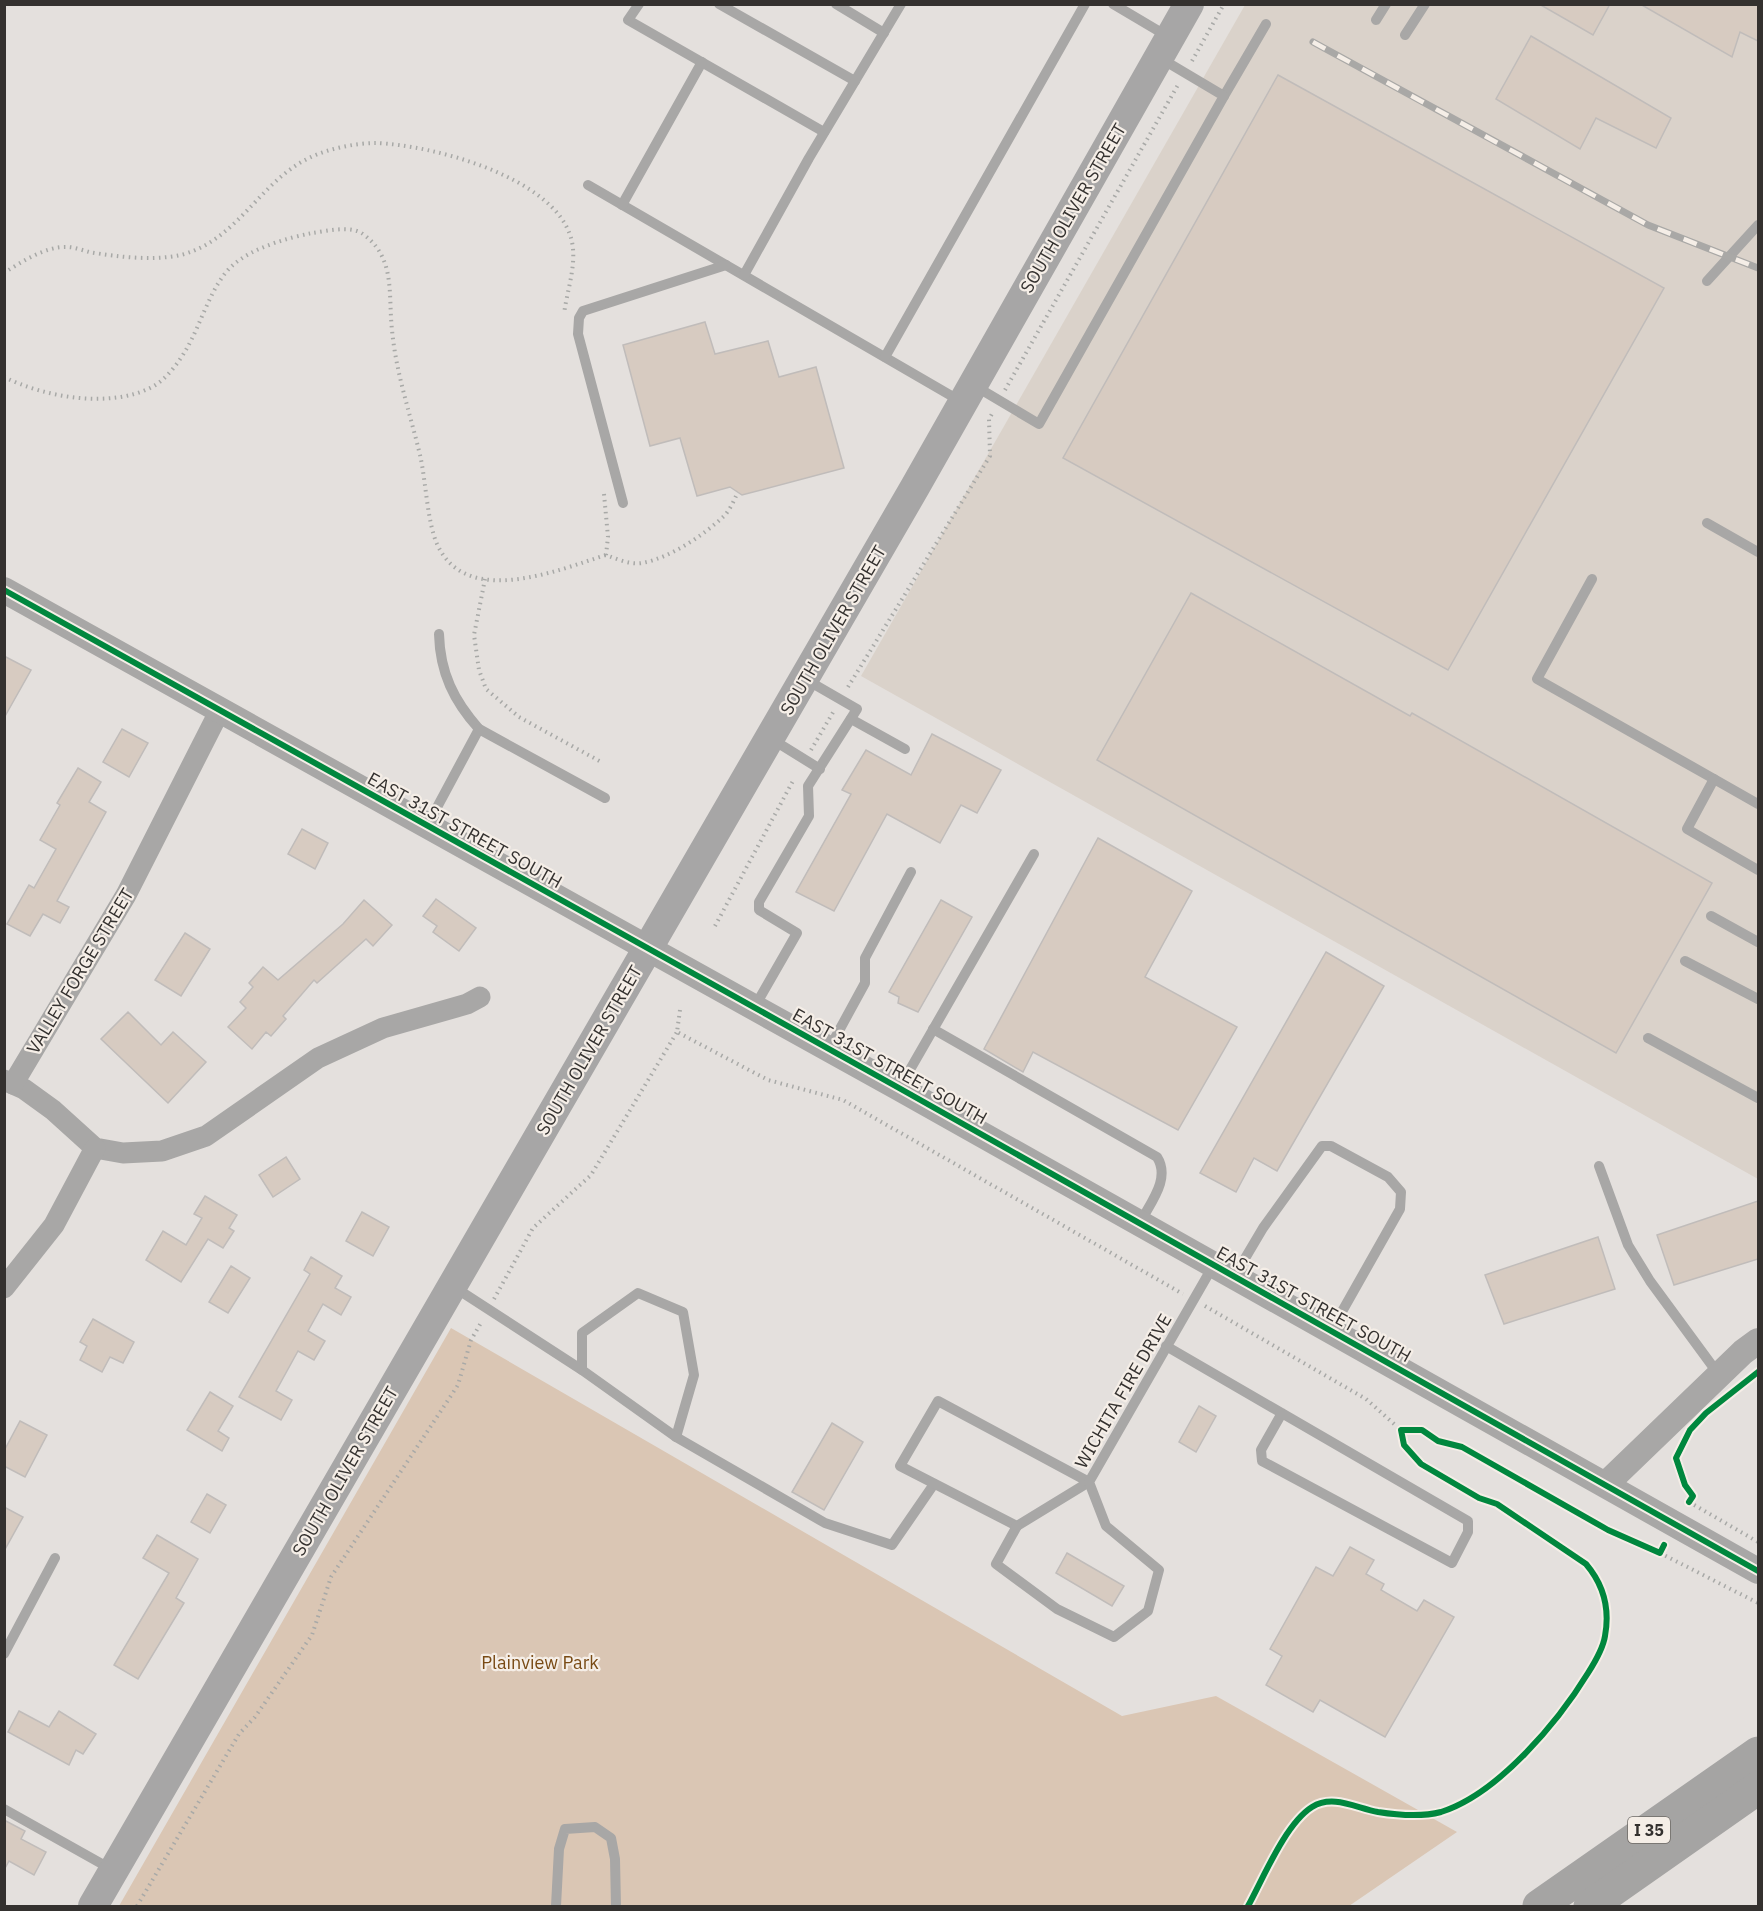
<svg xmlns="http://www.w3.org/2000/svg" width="1763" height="1911" viewBox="0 0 1763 1911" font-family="'IBM Plex Sans',sans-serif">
<rect width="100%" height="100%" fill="#e4e0dd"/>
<!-- built -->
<polygon fill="#dad2ca" points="1245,5 1758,5 1758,1179 861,676"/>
<!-- green -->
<polygon fill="#dac6b4" points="451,1328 1122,1716 1216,1696 1457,1832 1349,1906 119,1906"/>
<!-- building -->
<g fill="#d7cbc1" stroke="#c0bcba" stroke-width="1.5">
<polygon points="1539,4 1610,4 1593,35"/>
<polygon points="1640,4 1758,4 1758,41 1740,32 1732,57"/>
<polygon points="1531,36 1671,118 1656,148 1596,118 1580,149 1496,99"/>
<polygon points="1278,75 1664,288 1448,670 1063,458"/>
<polygon points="705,322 715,354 768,341 779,377 816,367 844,468 742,495 730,487 697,496 680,438 650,446 623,345"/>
<polygon points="1191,593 1410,716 1412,713 1712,883 1616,1053 1097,760"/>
<polygon points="4,656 31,670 4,718"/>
<polygon points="122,729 148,743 129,777 103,762"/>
<polygon points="932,734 1001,770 977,813 961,805 940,843 887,814 834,911 796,892 851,794 842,790 866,750 911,775"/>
<polygon points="78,768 101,782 89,802 106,812 57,901 69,907 60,923 43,914 30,936 7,924 29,885 34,888 56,849 40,840 60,805 57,803"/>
<polygon points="302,829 328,843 315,869 288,854"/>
<polygon points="1098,838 1192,891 1145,977 1237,1027 1178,1130 1033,1052 1023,1072 984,1049"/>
<polygon points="436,899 476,928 459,951 433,932 437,926 423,916"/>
<polygon points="364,900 392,925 373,946 366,939 317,983 314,980 283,1016 286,1019 271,1036 266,1032 252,1049 228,1027 246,1008 240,1002 253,987 249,983 263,967 278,980 343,924"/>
<polygon points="941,900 972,917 918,1012 898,1003 899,997 889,992"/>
<polygon points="185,933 210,949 181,996 155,980"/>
<polygon points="1326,952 1384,986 1277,1171 1254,1158 1236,1192 1200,1173"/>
<polygon points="128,1012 161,1045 173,1032 206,1062 168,1103 101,1039"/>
<polygon points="286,1157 300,1179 273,1197 259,1175"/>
<polygon points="205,1196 237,1215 229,1228 234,1231 223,1248 208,1239 181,1282 146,1260 163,1231 186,1245 202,1218 194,1214"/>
<polygon points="1758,1201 1758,1259 1674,1285 1657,1235"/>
<polygon points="362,1212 389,1227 373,1256 346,1241"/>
<polygon points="1598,1237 1615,1289 1504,1324 1485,1275"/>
<polygon points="311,1257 342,1276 335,1288 351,1297 341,1315 323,1304 308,1331 325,1341 314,1360 298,1351 276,1391 292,1400 281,1420 239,1397 310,1274 304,1270"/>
<polygon points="231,1266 250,1278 228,1313 209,1302"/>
<polygon points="93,1319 134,1342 123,1363 110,1357 102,1372 80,1360 87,1346 80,1342"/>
<polygon points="210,1392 233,1406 218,1431 229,1438 222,1451 187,1430"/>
<polygon points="1199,1406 1216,1416 1196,1452 1179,1442"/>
<polygon points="20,1421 47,1435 25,1477 4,1466 4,1451"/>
<polygon points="832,1423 863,1442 824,1510 792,1492"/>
<polygon points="207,1494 226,1505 210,1533 191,1522"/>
<polygon points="4,1507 23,1517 4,1551"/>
<polygon points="157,1535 198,1559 176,1598 184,1603 138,1679 114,1665 169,1573 143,1558"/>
<polygon points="1350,1547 1374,1560 1366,1574 1384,1584 1381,1590 1417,1611 1424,1600 1454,1617 1385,1737 1320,1700 1313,1712 1266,1685 1282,1656 1270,1649 1316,1567 1333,1576"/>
<polygon points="1067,1553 1124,1586 1112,1606 1056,1573"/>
<polygon points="19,1711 49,1727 59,1711 96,1734 83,1754 76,1750 69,1765 8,1732"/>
<polygon points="4,1820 25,1831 21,1839 46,1852 34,1875 9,1861 4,1870"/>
</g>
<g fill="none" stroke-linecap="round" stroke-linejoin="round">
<!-- path -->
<g stroke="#a8a9a7" stroke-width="4" stroke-dasharray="1.5 4.5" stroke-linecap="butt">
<polyline points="1192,61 1224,4"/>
<path d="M 4,273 C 21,262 46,246 67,247 C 74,247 82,250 89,252 C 118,257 165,263 193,251 C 241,232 263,180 309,158 C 327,149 355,143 376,143 C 432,145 554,177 571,238 C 578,262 567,290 564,314"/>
<path d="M 4,377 C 44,397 110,409 152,387 C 167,379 179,362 187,348 C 201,324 212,283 233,265 C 252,248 287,238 312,233 C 327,231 350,225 363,234 C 396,258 388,294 392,330 C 396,373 410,413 420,455 C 426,481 427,521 437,544 C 466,609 558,570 606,555"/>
<polyline points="1005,390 1179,83"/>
<path d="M 604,494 L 608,537 L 606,555 C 617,559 630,565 642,563 C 670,558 704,535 724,516 C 729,511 733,503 736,496"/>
<polyline points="485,579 474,635 479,670 486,689 519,717 603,763"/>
<polyline points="848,687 990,456 989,419 993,412"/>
<polyline points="811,750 835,709"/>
<polyline points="715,926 794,779"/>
<polyline points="680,1010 677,1032 768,1080 843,1100 1183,1294"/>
<polyline points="494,1299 533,1228 591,1175 677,1032"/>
<polyline points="1205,1306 1366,1399 1401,1430"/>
<polyline points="1689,1502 1758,1542"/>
<polyline points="1660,1553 1758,1603"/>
<polyline points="137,1906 239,1734 255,1717 312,1635 331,1577 458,1385 471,1340 482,1321"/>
</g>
<!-- service -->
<g stroke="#a8a7a6" stroke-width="10">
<polyline points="639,4 628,20 824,132"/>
<polyline points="719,4 855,81"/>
<polyline points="836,4 884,33"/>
<polyline points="1113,4 1167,36"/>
<polyline points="1376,20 1386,4"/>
<polyline points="1405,35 1425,4"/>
<polyline points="1224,96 1266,24"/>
<polyline points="588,185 962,402"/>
<polyline points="622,205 702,62"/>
<polyline points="744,275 809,158 901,4"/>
<polyline points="1707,281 1758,225"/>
<polyline points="885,357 1085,4"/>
<polyline points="975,386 1039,424 1224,96 1160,58"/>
<polyline points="623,503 578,334 579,318 583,311 726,265"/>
<polyline points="1707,523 1758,552"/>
<polyline points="1592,579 1537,679 1714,779"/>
<path d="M 439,634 C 440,673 454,701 479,729"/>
<polyline points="851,719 905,749"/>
<polyline points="770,738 820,769"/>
<polyline points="1758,804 1714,779 1687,829 1758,870"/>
<polyline points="427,826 479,729 605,798"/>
<polyline points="1711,916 1758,942"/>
<polyline points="1685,961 1758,999"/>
<polyline points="754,1008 797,933 759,910 759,902 809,816 808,786 857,709 805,679"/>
<path d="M 933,1029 L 1157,1157 C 1171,1179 1150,1203 1140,1223"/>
<polyline points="1648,1038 1758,1098"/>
<polyline points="829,1049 865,983 865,958 911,872"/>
<polyline points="900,1087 1034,854"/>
<polyline points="1599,1166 1628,1245 1650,1281 1719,1375"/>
<polyline points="1234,1277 1263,1228 1322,1146 1331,1146 1388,1177 1401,1192 1400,1209 1331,1331"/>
<polyline points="454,1287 582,1370 582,1333 638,1293 683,1312 694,1375 676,1437 825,1523 892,1545 934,1484"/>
<polyline points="1166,1346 1468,1521 1468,1532 1452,1563 1262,1461 1261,1450 1282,1413"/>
<polyline points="582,1370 676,1437"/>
<polygon points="938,1401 1089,1482 1017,1526 900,1466"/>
<polyline points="1017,1526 996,1564 1057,1609 1114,1637 1148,1611 1159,1570 1106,1526 1089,1482 1213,1266"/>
<polyline points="4,1654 55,1558"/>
<polyline points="4,1809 111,1869"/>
<polyline points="556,1906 559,1849 565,1829 595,1827 611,1838 615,1859 616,1906"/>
</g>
<!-- minor -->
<g stroke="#a8a7a6" stroke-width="21">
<polyline points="4,1080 24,1089 53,1110 95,1148 123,1153 162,1151 206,1136 318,1058 383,1028 467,1004 480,997"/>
<polyline points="13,1084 126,895 220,710"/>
<polyline points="4,1288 54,1225 95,1148"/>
</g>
<!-- tertiary -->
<g stroke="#a8a7a6" stroke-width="26">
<polyline points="4,590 899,1088 1758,1571"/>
<polyline points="1606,1484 1743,1352 1758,1341"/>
</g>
<!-- secondary -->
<polyline stroke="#a7a6a6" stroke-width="30" points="93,1906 915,487 1189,4"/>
<!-- motorway -->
<g stroke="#a5a4a3" stroke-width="33">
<polyline points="1539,1906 1758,1753"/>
<polyline points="1590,1906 1758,1788"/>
</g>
<defs>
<polyline id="rail" points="1313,42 1648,225 1758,268"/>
</defs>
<!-- rail casing -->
<use href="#rail" stroke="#a9a8a6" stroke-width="7"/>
<!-- rail -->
<use href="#rail" stroke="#f5eee7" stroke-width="4.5" stroke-dasharray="14" stroke-linecap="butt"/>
<defs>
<g id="cycleway">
<polyline points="4,590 899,1088 1758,1571"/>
<polyline points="1689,1502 1693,1496 1685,1485 1676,1458 1690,1430 1706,1413 1758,1372"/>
<path d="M 1248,1906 C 1263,1879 1285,1824 1312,1807 C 1333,1794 1356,1808 1378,1812 C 1397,1815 1422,1817 1441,1812 C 1498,1794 1558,1722 1588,1673 C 1595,1662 1603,1649 1605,1636 C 1610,1609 1603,1584 1586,1564 L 1497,1504 L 1479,1498 L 1421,1464 L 1404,1445 L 1401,1430 L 1422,1430 L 1438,1441 L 1462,1447 L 1608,1530 L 1660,1553 L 1664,1545"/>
</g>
</defs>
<!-- cycleway casing -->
<use href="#cycleway" stroke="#f5eee7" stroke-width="10"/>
<!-- cycleway -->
<use href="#cycleway" stroke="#00873e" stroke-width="6"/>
</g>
<g text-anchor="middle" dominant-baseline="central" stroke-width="4.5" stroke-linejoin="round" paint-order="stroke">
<!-- shield labels -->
<rect fill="#f5eee7" stroke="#6e6a66" stroke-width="1.5" x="1628" y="1817" width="42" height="26" rx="4.5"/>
<g font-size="16" font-weight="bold" fill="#34312f">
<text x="1649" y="1830">I 35</text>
</g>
<!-- street labels -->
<g font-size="18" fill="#34312f" stroke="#f5eee7">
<text transform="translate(1073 208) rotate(-60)">SOUTH OLIVER STREET</text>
<text transform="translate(833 630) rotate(-60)">SOUTH OLIVER STREET</text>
<text transform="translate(465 830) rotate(29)">EAST 31ST STREET SOUTH</text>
<text transform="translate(80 971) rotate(-59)">VALLEY FORGE STREET</text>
<text transform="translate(589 1050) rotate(-60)">SOUTH OLIVER STREET</text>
<text transform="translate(890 1066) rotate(29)">EAST 31ST STREET SOUTH</text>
<text transform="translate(1314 1304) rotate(29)">EAST 31ST STREET SOUTH</text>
<text transform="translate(1123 1391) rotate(-60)">WICHITA FIRE DRIVE</text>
<text transform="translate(345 1471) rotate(-60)">SOUTH OLIVER STREET</text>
</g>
<!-- park labels -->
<g font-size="18" fill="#794a14" stroke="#f5eee7">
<text x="540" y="1662">Plainview Park</text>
</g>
</g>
<!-- border -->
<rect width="1763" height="1911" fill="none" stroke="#34312f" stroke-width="12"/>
</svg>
